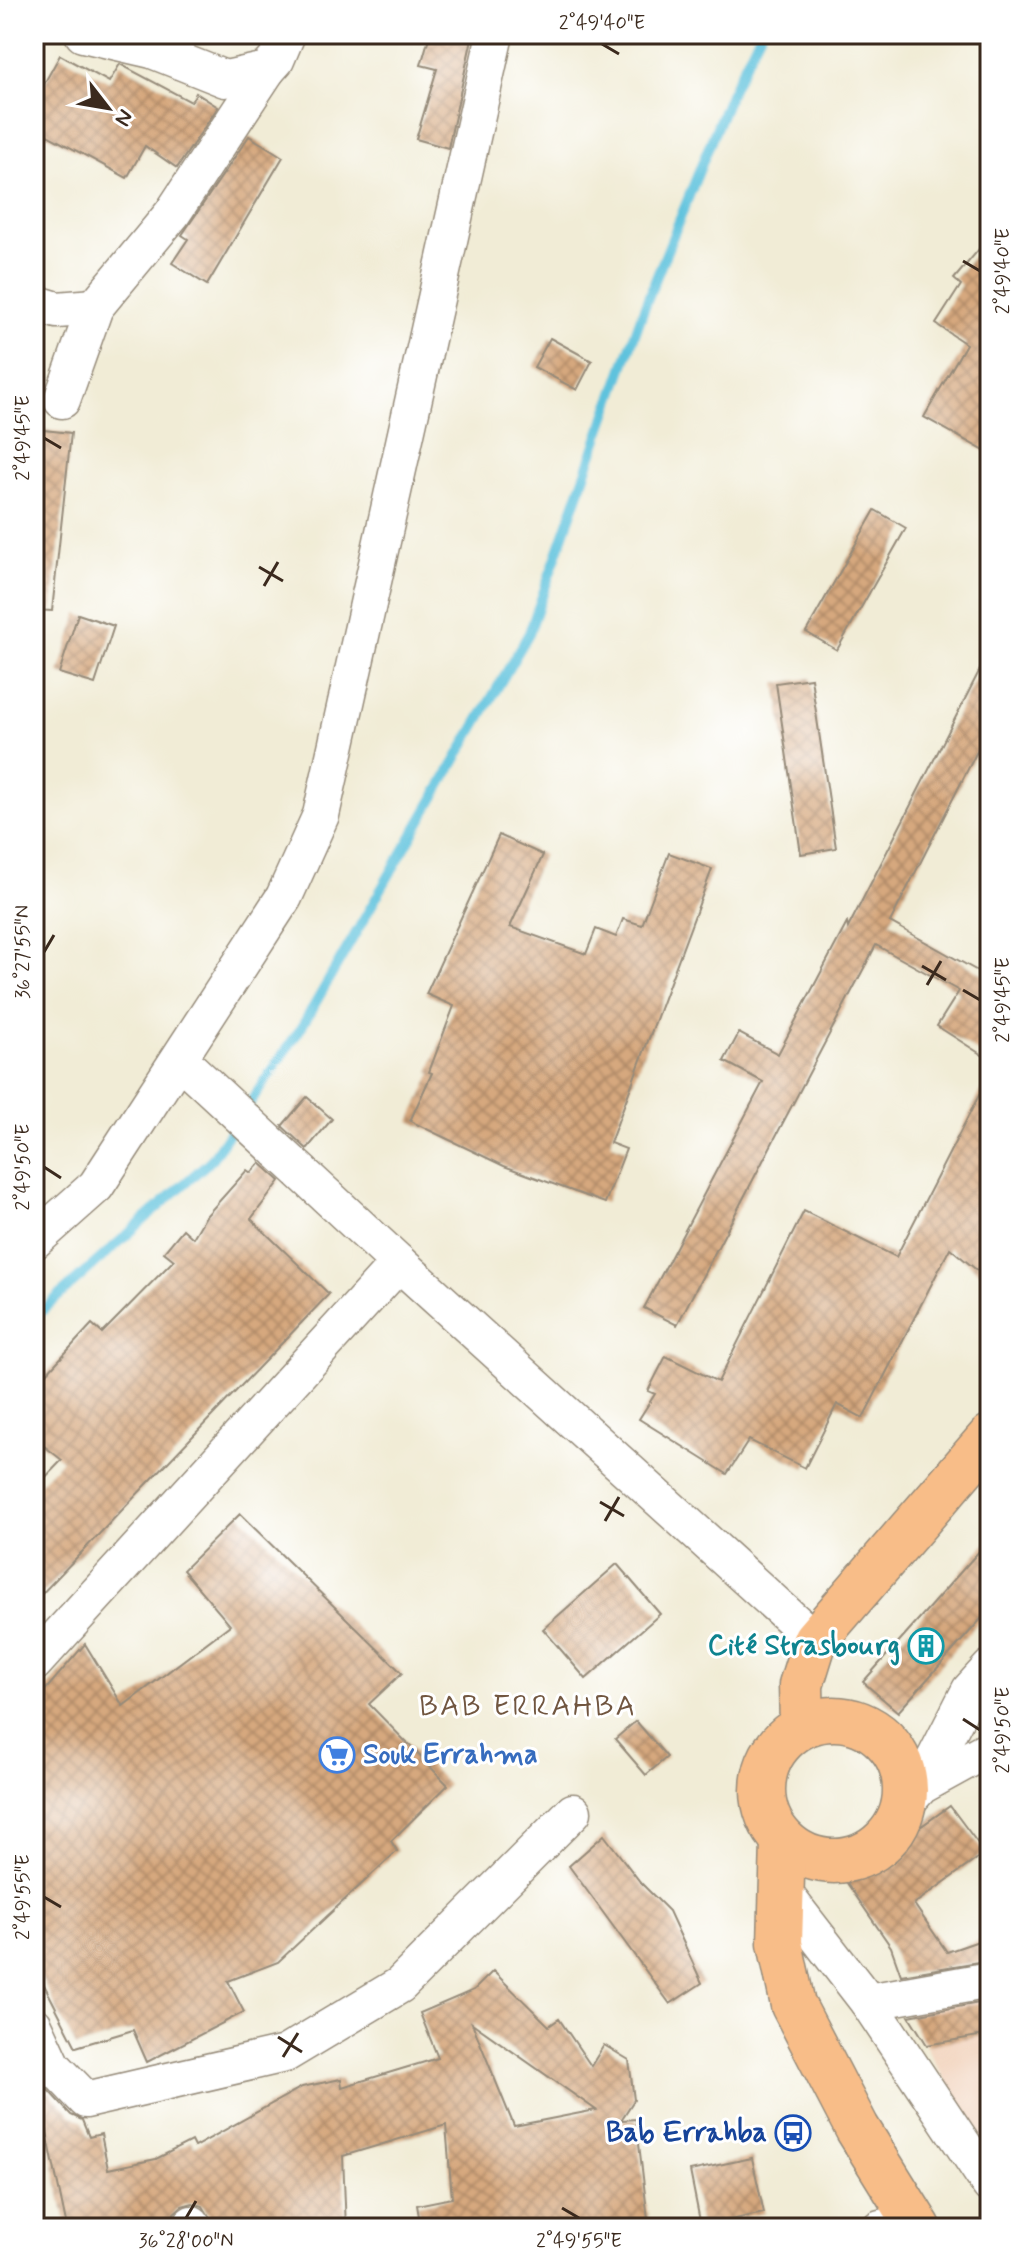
<svg xmlns="http://www.w3.org/2000/svg" width="1024" height="2262" viewBox="0 0 1024 2262" font-family="Mynerve,sans-serif">
<defs>
<pattern id="building-cross-hatch" width="8" height="8" patternUnits="userSpaceOnUse" patternTransform="scale(2)"><rect width="8" height="8" fill="#d6a87e"/><path d="M0 0l8 8M0 8l8-8" fill="none" stroke="#af8967"/></pattern>
</defs>
<rect width="100%" height="100%" fill="#fff"/>
<filter id="ink" filterUnits="userSpaceOnUse"><feTurbulence type="fractalNoise" baseFrequency=".0125" numOctaves="2"/><feDisplacementMap in="SourceGraphic" scale="16" xChannelSelector="R" yChannelSelector="G"/><feConvolveMatrix kernelMatrix="1 2 1 2 8 2 1 2 1" color-interpolation-filters="sRGB"/></filter>
<filter id="wash" filterUnits="userSpaceOnUse"><feTurbulence type="fractalNoise" baseFrequency=".006" numOctaves="4" result="noise"/><feDisplacementMap in="SourceGraphic" scale="32" xChannelSelector="R" yChannelSelector="G"/><feGaussianBlur stdDeviation="1.8" result="paint"/><feColorMatrix in="noise" values="0 0 0 0 0 0 0 0 0 0 0 0 0 0 0 0 0 1.4 0 .05"/><feComposite in="paint" operator="in"/></filter>
<g filter="url(#wash)">
<rect width="100%" height="100%" fill="#f1ecd6"/>
<!-- built -->
<polygon fill="#f2d4be" points="990,1994 990,2160 905,2009"/>
<g fill="none" stroke-linecap="round" stroke-linejoin="round">
<!-- stream -->
<g stroke="#5fc2dd" stroke-width="10">
<polyline points="245,1110 301,1028 529,633 646,303 730,94 760,34"/>
<polyline points="34,1318 211,1160 236,1123"/>
</g>
</g>
<g id="blocks">
<!-- building -->
<g fill="url(#building-cross-hatch)" fill-rule="evenodd">
<polygon points="430,34 473,34 448,148 416,139 437,69 421,65"/>
<polygon points="60,55 109,82 120,64 191,102 196,93 218,107 177,168 145,146 127,178 34,128 34,102"/>
<polygon points="249,136 283,157 207,285 172,263 188,239 182,235"/>
<polygon points="990,236 990,454 924,417 966,344 936,324 961,285 954,279"/>
<polygon points="550,338 592,361 577,390 534,367"/>
<polygon points="34,429 71,433 52,611 34,610"/>
<polygon points="875,510 906,528 837,650 806,632"/>
<polygon points="78,614 114,626 95,684 59,673"/>
<polygon points="990,650 990,726 890,922 990,978 990,1060 937,1026 959,991 876,945 677,1325 644,1308 763,1082 724,1061 739,1033 778,1054 847,923 848,928"/>
<polygon points="811,678 836,848 801,854 776,683"/>
<polygon points="499,835 543,855 510,927 586,954 596,929 616,937 623,919 642,925 669,853 712,869 610,1143 626,1149 605,1203 504,1166 410,1121 432,1073 429,1072 454,1006 426,994"/>
<polygon points="990,1074 990,1281 950,1248 863,1418 837,1404 805,1468 749,1440 727,1474 639,1419 655,1394 648,1391 666,1356 718,1382 804,1211 896,1257"/>
<polygon points="307,1097 332,1119 307,1149 282,1126"/>
<polygon points="260,1163 280,1181 251,1219 329,1294 34,1602 34,1489 62,1460 34,1438 34,1387 92,1324 102,1333 174,1260 164,1252 183,1229 193,1238 206,1216 247,1170 251,1173"/>
<polygon points="240,1514 402,1673 369,1704 448,1785 391,1841 397,1851 278,1962 228,1981 244,2012 147,2062 133,2030 76,2047 34,1965 34,1703 85,1644 123,1706 230,1625 183,1570"/>
<polygon points="990,1539 990,1609 898,1712 863,1682"/>
<polygon points="617,1564 660,1614 586,1679 543,1629"/>
<polygon points="636,1721 667,1757 646,1775 615,1739"/>
<polygon points="950,1806 985,1853 914,1904 947,1952 990,1937 990,1960 901,1975 891,1947 845,1880"/>
<polygon points="604,1835 641,1883 669,1911 702,1983 670,2004 569,1866"/>
<path d="M 493,1971 L 549,2026 L 559,2019 L 591,2066 L 604,2045 L 629,2060 L 634,2100 L 621,2120 L 636,2119 L 649,2228 L 421,2228 L 417,2205 L 452,2198 L 446,2125 L 343,2156 L 346,2228 L 241,2228 L 240,2219 L 213,2223 L 203,2206 L 193,2203 L 182,2206 L 174,2213 L 171,2228 L 67,2228 L 35,2076 L 71,2115 L 82,2120 L 89,2137 L 101,2134 L 108,2169 L 156,2159 L 191,2141 L 194,2147 L 302,2087 L 341,2079 L 342,2087 L 438,2058 L 420,2013 L 474,1990 ZM 472,2023 L 596,2110 L 514,2126 Z"/>
<polygon points="990,2001 990,2034 927,2045 909,2016"/>
<polygon points="752,2158 764,2213 701,2226 690,2171"/>
</g>
</g>
</g>
<g filter="url(#ink)">
<use href="#blocks" fill-opacity="0" stroke="#968b7a" stroke-width="2"/>
<g fill="none" stroke-linecap="round" stroke-linejoin="round">
<defs>
<g id="minor">
<polyline points="83,34 152,50 225,79 267,70 276,60 287,34"/>
<polyline points="34,303 57,310 95,307"/>
<polyline points="62,400 95,307 172,214 267,70"/>
<polyline points="180,1060 399,1263"/>
<polyline points="34,1241 96,1186 284,897 321,815 495,34"/>
<polyline points="34,1663 399,1263 815,1640"/>
<polyline points="921,1786 970,1690 990,1668"/>
<polyline points="904,1805 921,1786 990,1748"/>
<polyline points="779,1887 868,2002 990,2185"/>
<polyline points="868,2002 990,1980"/>
<polyline points="34,2025 53,2066 86,2100 285,2054 400,1985 573,1812"/>
<polyline points="192,2224 192,2228"/>
<polyline points="880,2228 916,2222"/>
</g>
<g id="major">
<circle cx="834" cy="1790" r="71"/>
<polyline points="802,1726 801,1685 815,1640 990,1437"/>
<polyline points="783,1842 780,1943 793,2005 857,2128 919,2228"/>
</g>
</defs>
<!-- minor casing -->
<use href="#minor" stroke="#968b7a" stroke-width="39"/>
<!-- major casing -->
<use href="#major" stroke="#968b7a" stroke-width="47"/>
<!-- minor -->
<use href="#minor" stroke="#fff" stroke-width="36"/>
<!-- major -->
<use href="#major" stroke="#f8bd88" stroke-width="44"/>
</g>
</g>
<!-- ticks -->
<path fill="none" stroke="#3b2a1e" stroke-width="3" d="M 602,44 L 619,54M 963,261 L 980,271M 44,438 L 61,448M 259,567 L 283,581M 264,586 L 278,562M 44,952 L 54,935M 922,966 L 946,980M 927,985 L 941,961M 963,990 L 980,1000M 44,1167 L 61,1178M 600,1502 L 624,1516M 605,1521 L 619,1497M 963,1719 L 980,1730M 44,1897 L 61,1907M 278,2037 L 302,2052M 283,2057 L 298,2033M 562,2208 L 579,2218M 186,2218 L 196,2201"/>
<!-- icons -->
<defs>
<symbol id="building-ring" viewBox="-11 -11 22 22"><circle r="9.5" fill="#fff" stroke="#0f9aa8" stroke-width="1.5"/><path d="M-4-6H4V6H1V3H-1V6H-4ZM-2.5-4.3h1.7v1.8h-1.7ZM.8-4.3h1.7v1.8H.8ZM-2.5-1h1.7V.8h-1.7ZM.8-1h1.7V.8H.8Z" fill="#0f9aa8"/></symbol>
<symbol id="supermarket-ring" viewBox="-11 -11 22 22"><circle r="9.5" fill="#fff" stroke="#3f7fe0" stroke-width="1.5"/><path d="M-6-5.5h2.5l.6 2H6L4.5 2H-2.5L-4.4-4H-6ZM-1.5 3.2a1.3 1.3 0 1 0 .1 0ZM3 3.2a1.3 1.3 0 1 0 .1 0Z" fill="#3f7fe0"/></symbol>
<symbol id="bus-ring" viewBox="-11 -11 22 22"><circle r="9.5" fill="#fff" stroke="#1a4fb4" stroke-width="1.5"/><path d="M-5-6H5V4H4V6H2V4H-2V6H-4V4H-5ZM-3.5-4V0h7V-4ZM-3.5 1.2v1.5H-2V1.2ZM2 1.2v1.5H3.5V1.2Z" fill="#1a4fb4"/></symbol>
</defs>
<g fill-rule="evenodd">
<use href="#building-ring" x="906" y="1626" width="40" height="40"/>
<use href="#supermarket-ring" x="317" y="1735" width="40" height="40"/>
<use href="#bus-ring" x="773" y="2113" width="40" height="40"/>
</g>
<g text-anchor="middle" dominant-baseline="central" stroke-width="6" stroke-linejoin="round" paint-order="stroke">
<!-- culture labels -->
<g font-size="28" font-weight="bold" fill="#0d838f" stroke="#fff" text-anchor="end">
<text x="900" y="1646">Cité Strasbourg</text>
</g>
<!-- shop labels -->
<g font-size="28" font-weight="bold" fill="#366cbe" stroke="#fff" text-anchor="start">
<text x="363" y="1755">Souk Errahma</text>
</g>
<!-- transit labels -->
<g font-size="28" font-weight="bold" fill="#164399" stroke="#fff" text-anchor="end">
<text x="767" y="2133">Bab Errahba</text>
</g>
<!-- neighbourhood labels -->
<g font-size="30" letter-spacing="2" fill="#715640" stroke="#fff">
<text x="528" y="1706">BAB ERRAHBA</text>
</g>
</g>
<!-- margin -->
<rect width="1024" height="2262" fill="none" stroke="#fff" stroke-width="88"/>
<!-- north arrow -->
<g transform="translate(108 108) rotate(121)" stroke="#ffffff" stroke-width="6" paint-order="stroke">
<path d="M0-6L14 30L0 20L-14 30Z" fill="#3b2a1e"/>
<text y="-12" font-size="22" font-weight="bold" text-anchor="middle" fill="#3b2a1e">N</text>
</g>
<rect x="44" y="44" width="936" height="2174" fill="none" stroke="#3b2a1e" stroke-width="3"/>
<g font-size="20" text-anchor="middle" fill="#3b2a1e">
<text x="602" y="29">2°49'40"E</text>
<text transform="translate(1002 271) rotate(-90)" y="7">2°49'40"E</text>
<text transform="translate(22 438) rotate(-90)" y="7">2°49'45"E</text>
<text transform="translate(22 952) rotate(-90)" y="7">36°27'55"N</text>
<text transform="translate(1002 1000) rotate(-90)" y="7">2°49'45"E</text>
<text transform="translate(22 1167) rotate(-90)" y="7">2°49'50"E</text>
<text transform="translate(1002 1730) rotate(-90)" y="7">2°49'50"E</text>
<text transform="translate(22 1897) rotate(-90)" y="7">2°49'55"E</text>
<text x="186" y="2247">36°28'00"N</text>
<text x="579" y="2247">2°49'55"E</text>
</g>
</svg>
